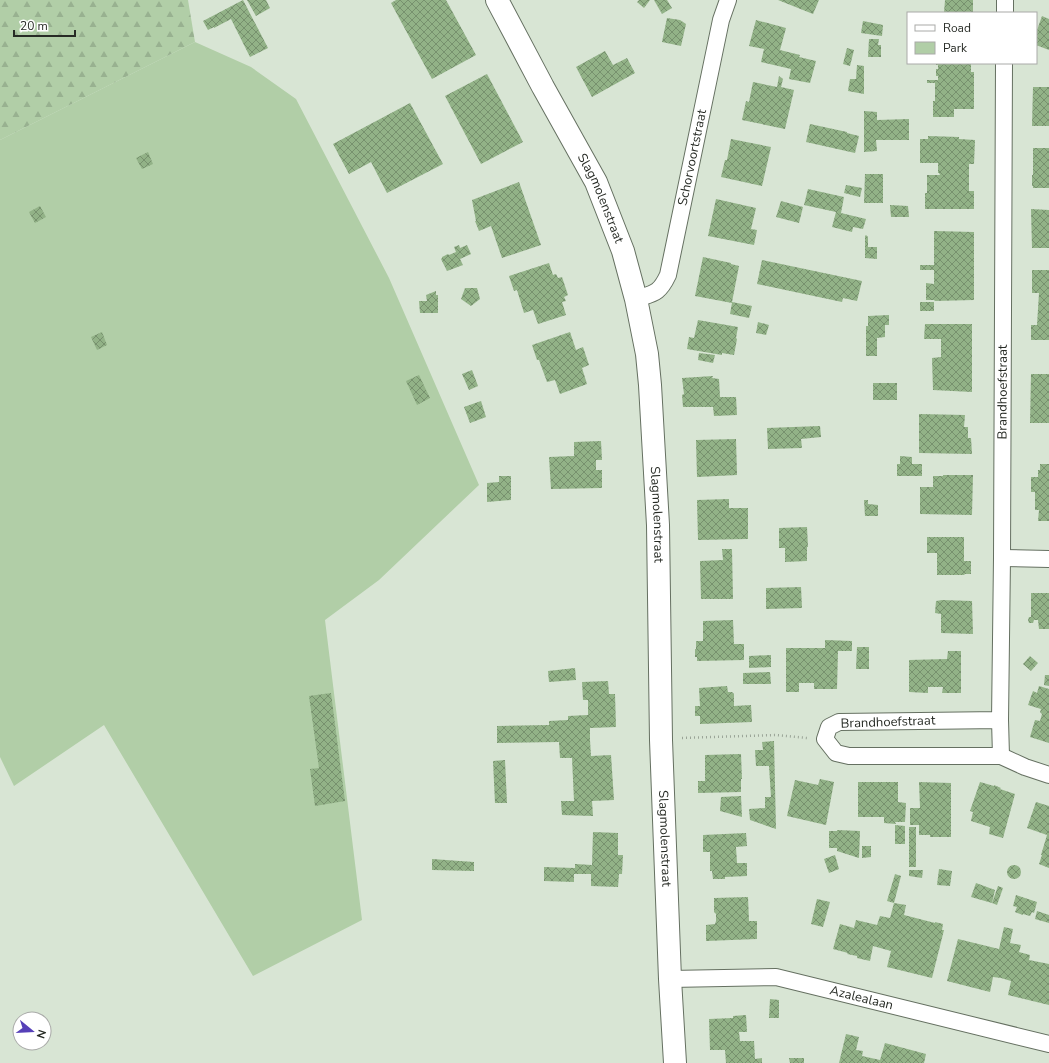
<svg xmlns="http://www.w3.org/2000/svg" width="1049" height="1063" viewBox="0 0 1049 1063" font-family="'Nunito Sans',sans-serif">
<defs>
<pattern id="forest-firs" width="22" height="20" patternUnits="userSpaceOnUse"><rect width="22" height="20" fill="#b1cea7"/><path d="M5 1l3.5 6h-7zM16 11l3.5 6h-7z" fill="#98b190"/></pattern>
<pattern id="building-cross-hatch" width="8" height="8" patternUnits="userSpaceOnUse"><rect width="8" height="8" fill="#92b287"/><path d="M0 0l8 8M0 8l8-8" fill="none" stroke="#77916e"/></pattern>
</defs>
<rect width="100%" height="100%" fill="#d8e5d4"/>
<!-- green -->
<polygon fill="#b1cea7" points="195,42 251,67 296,99 389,278 479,485 379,580 325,620 362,920 253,976 104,725 14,786 0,757 0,140"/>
<!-- forest -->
<polygon fill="url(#forest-firs)" points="0,0 188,0 195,42 0,140"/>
<!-- building -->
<g fill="url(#building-cross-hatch)">
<polygon points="243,0 268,48 250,57 231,19 214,28 214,27 208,30 203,21"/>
<polygon points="247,0 266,0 270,8 256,16"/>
<polygon points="396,0 446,0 476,55 432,79 391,3"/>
<polygon points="639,0 650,0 644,8 637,2"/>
<polygon points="654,0 667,0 672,8 662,14"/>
<polygon points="778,0 819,0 813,14"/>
<polygon points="945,0 973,0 973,13 944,13"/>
<polygon points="1042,16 1049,19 1049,50 1036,45 1036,33"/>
<polygon points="667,18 680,20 686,24 681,46 662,42"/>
<polygon points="756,20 786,28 780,50 800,55 799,57 816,61 810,83 789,79 791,69 761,62 764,49 749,46"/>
<polygon points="863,21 883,25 882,36 861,33"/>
<polygon points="869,39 879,39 878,45 881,45 881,57 868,57"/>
<polygon points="847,48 854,50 850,66 843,64"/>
<polygon points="605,51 613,65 627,58 635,73 592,97 576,67"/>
<polygon points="936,63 971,63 971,72 974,72 974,109 954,109 954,117 933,117 933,101 935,101 935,83 927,83 927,80 938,80 938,76 936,76 936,69 938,69 938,65 936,65"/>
<polygon points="857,65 864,66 864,94 848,91 850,79 856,79"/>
<polygon points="487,74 523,142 481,164 445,96"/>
<polygon points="779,76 783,79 781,87 794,90 785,129 742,120 746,101 749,102 753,82 777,87"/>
<polygon points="1033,87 1049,87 1049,126 1032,126"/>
<polygon points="410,103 443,164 387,193 371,162 349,174 333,144"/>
<polygon points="864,111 877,112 877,120 909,119 909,140 876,140 877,151 864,152"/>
<polygon points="810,124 847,132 847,133 859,136 855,153 806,142"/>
<polygon points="928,136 959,137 959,139 975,140 974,164 969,164 969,191 974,191 974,209 925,209 925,193 927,193 927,175 940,175 939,173 938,173 938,163 920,163 920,139 928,139"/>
<polygon points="731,139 771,147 762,186 721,177 725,160 727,160"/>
<polygon points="1033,148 1049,148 1049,188 1033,188 1033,186 1032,186 1032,175 1033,175"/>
<polygon points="148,152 153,164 142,169 136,158"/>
<polygon points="865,174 883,174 883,203 864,203"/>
<polygon points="519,182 541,245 502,258 491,226 479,231 475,221 476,221 472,200"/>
<polygon points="846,185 862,188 860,197 844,193"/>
<polygon points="808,189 844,197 841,213 866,219 863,229 853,227 852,232 832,227 836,212 804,205"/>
<polygon points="716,199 756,208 751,229 757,230 754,245 708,236"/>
<polygon points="781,201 803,207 799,223 776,217"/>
<polygon points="890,205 908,206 909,217 891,217"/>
<polygon points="40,206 46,217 35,223 29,212"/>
<polygon points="1031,209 1049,210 1049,248 1032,248"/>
<polygon points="934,231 974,232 974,300 934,301 935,300 926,300 926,283 934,284 934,270 920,270 920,265 934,265"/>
<polygon points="866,235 868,237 868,247 877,247 877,259 865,258 865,236"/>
<polygon points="459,245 460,248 467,245 471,254 460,259 463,265 447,271 441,259 442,258 442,257 448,254 449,255 456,252 454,247"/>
<polygon points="703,257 731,263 731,264 739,266 732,302 752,306 749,318 730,314 732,303 695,296"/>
<polygon points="762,260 862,281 857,301 843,298 842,302 757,284"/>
<polygon points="549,263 553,275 556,274 558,278 562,277 568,295 564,297 566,301 562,302 566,315 538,324 533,310 524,313 517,290 514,291 509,276"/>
<polygon points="1032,270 1049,270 1049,340 1031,340 1031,325 1037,325 1039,293 1032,293"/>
<polygon points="465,288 477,288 480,299 471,306 461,299"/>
<polygon points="436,291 436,295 438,295 438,313 420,313 419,301 427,301 426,295"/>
<rect x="920" y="302" width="14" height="9"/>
<polygon points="889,315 889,325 885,325 885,337 877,338 877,356 866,356 866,326 868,326 868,316"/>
<polygon points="698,320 738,327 736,338 737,339 734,355 722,353 722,355 687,349 689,337 694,338"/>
<polygon points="758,322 769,325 766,335 756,333"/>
<polygon points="925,324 972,324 972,392 933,390 932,358 941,357 941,339 924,339"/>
<polygon points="102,332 107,345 97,350 91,337"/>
<polygon points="570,332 576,350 583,347 589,365 582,368 587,384 560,394 555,380 547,382 539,360 537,360 532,345"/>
<polygon points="699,353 715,355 713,363 698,360"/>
<polygon points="472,370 478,386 469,390 462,374"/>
<polygon points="1031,374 1049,374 1049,423 1030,423"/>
<polygon points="419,375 430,398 417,405 406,381"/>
<polygon points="713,376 712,378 719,379 720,397 736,397 737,415 714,416 713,407 683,407 682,395 684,394 682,378"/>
<rect x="873" y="383" width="24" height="17"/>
<polygon points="481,401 486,417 470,423 464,407"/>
<polygon points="919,414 965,415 964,427 968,427 968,438 971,438 972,454 919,453"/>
<polygon points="820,426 821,437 801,439 802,448 768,449 767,428"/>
<polygon points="736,439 737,475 697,477 696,440"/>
<polygon points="601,441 602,460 596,460 596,470 602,470 602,488 551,489 549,457 574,456 574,442"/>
<polygon points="900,456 912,457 912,464 922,464 922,476 897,476 897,464 900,464"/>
<polygon points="1040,464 1049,464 1049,521 1038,521 1039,510 1035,510 1035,492 1031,492 1031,477 1038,477 1038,470 1040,470"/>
<polygon points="943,475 973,475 972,515 920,514 920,487 933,487 933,476 943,476"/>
<polygon points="499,476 511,476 511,500 487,502 487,483 499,482"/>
<polygon points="729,499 729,508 748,508 748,539 698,540 697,500"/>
<polygon points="864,500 868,500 868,504 878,505 878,516 865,516"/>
<polygon points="807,527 808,547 807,547 807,561 785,562 785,548 779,548 779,528"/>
<polygon points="927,537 964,537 964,561 971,561 971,574 965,574 964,575 937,575 937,553 927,553"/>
<polygon points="722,549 732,549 733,599 701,599 700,561 723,560"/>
<polygon points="801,587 802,608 766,609 766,588"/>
<polygon points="1031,593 1049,593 1049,629 1039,629 1038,620 1034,620 1033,623 1029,623 1028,620 1029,617 1031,617"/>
<polygon points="942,600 972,601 973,634 941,633 941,614 935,613 936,601"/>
<polygon points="733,620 734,644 744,644 744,660 697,661 697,657 695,657 695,649 696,649 696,641 703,641 703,621"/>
<polygon points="825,640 852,641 852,651 838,651 837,689 814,689 814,683 799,683 799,692 786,692 786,648 825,648"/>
<polygon points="857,647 869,647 869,669 856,669"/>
<polygon points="948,651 961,651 961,693 942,693 943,687 928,687 928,693 909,692 909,660 947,659"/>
<polygon points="771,655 771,667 749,668 749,656"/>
<polygon points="1030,656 1038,663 1031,671 1023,664"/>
<polygon points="575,668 576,680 549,682 548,671"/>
<polygon points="770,672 771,684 743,684 743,673"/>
<polygon points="1045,675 1049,675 1049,686 1044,685"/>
<polygon points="608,681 609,694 615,694 616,727 590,728 590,740 591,756 611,755 614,800 592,801 593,816 562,815 561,801 574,801 572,758 560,758 559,742 497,743 497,726 549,725 549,721 568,720 568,716 588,715 588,700 583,700 582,682"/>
<polygon points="727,686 728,692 732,692 734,694 734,706 751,705 752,722 700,724 700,716 695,716 695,706 700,706 699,688"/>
<polygon points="1039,686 1049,689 1049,743 1030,737 1035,720 1040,721 1042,714 1040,712 1041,709 1028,705 1033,691 1037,693"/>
<polygon points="331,693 345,801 315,806 310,769 319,768 309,696"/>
<polygon points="774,741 776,829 750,820 749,809 765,808 765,797 771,797 769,766 756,766 755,750 763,750 762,742"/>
<polygon points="741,754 742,779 741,779 741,792 698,793 698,781 705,781 705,755"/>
<polygon points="505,760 507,803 495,803 493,761"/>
<polygon points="820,779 834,782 826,825 787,816 795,780 818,785"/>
<polygon points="858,782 898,782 898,802 906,803 905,822 895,822 896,824 884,823 884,817 858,817"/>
<polygon points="919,782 951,783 951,837 930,837 930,835 919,835 919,825 910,825 910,808 920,808"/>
<polygon points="980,782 994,786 994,785 1001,788 1000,789 1015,794 1003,838 989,834 990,827 971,821 973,812 970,811"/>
<polygon points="741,796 742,817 720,811 721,797"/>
<polygon points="1036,802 1049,806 1049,868 1039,864 1042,855 1041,855 1047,835 1027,828"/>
<polygon points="895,825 905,826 905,844 895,844"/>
<rect x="909" y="827" width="7" height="40"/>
<polygon points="837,830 860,831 859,858 837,851 837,848 829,848 829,831 837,831"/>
<polygon points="593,832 618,833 618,855 623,855 622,874 619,874 618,887 591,886 591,874 574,874 574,882 544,881 544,867 575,868 575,864 592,865"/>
<polygon points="746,833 747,846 736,847 737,863 747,863 747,876 725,877 725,879 713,879 712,871 710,871 710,852 703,852 703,835"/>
<polygon points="862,846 871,846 871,857 862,858"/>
<polygon points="835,855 839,869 829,873 824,859"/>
<polygon points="432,859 474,862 474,871 432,870"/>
<circle cx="1014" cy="872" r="7"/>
<polygon points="939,869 952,871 950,886 937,885"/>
<polygon points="909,870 923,870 922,878 909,876"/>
<polygon points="895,874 901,876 894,903 887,901"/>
<polygon points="976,883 995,890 992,903 971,897"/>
<polygon points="998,886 1003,888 997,905 992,903"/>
<polygon points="1016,895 1037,902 1034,913 1032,912 1030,916 1023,914 1023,915 1015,912 1017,907 1013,906"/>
<polygon points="748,897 749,921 757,921 757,939 706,941 706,925 715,924 716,921 716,914 714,912 714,898"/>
<polygon points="817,899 830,902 823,927 811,924"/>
<polygon points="894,903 906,905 904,915 935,923 935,922 943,924 942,930 944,930 932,978 887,967 891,951 873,946 870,961 857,958 857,956 847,954 848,953 833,949 840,924 854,928 856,920 877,925 880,916 890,918"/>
<polygon points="1037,911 1049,915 1049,923 1035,919"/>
<polygon points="1004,927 1013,929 1010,943 1021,945 1019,952 1030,955 1029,960 1049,964 1049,1005 1008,995 1011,981 1001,978 993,977 990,992 947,981 958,939 999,949"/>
<polygon points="770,999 779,1000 779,1018 769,1018"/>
<polygon points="746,1015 747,1032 739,1032 740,1041 754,1041 755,1059 762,1058 762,1063 726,1063 725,1050 710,1050 709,1019 733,1018 733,1016"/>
<polygon points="846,1034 859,1037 856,1050 863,1051 862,1056 880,1060 885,1043 926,1054 924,1063 839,1063"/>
<polygon points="789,1058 804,1058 804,1063 790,1063"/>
</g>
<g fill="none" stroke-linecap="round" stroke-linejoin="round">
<defs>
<g id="street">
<polyline points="1005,13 1005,0"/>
<path id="s1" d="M 636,299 C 654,293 659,294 668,275 L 721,20 L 728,0"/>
<polyline points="1002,558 1049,559"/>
<path id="s2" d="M 1000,720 L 839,722 L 829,727 L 825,739 L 836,753 L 849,756 L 1001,756 L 1000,720 L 1002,558 L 1004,63"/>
<polyline points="1001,756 1025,767 1049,775"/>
<path id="s3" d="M 670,979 L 776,977 L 1049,1044"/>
</g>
<g id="secondary">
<path id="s4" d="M 497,0 L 543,87 L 596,182 L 623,251 L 636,299 L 647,354 L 650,385 L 658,525 L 661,740 L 670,979 L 675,1063"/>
</g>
</defs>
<!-- street casing -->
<use href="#street" stroke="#657061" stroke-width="18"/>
<!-- secondary casing -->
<use href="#secondary" stroke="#657061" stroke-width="24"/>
<!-- path -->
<polyline stroke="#9aa497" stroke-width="2.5" stroke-dasharray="1 3" stroke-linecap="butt" points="682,738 776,735 807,738"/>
<!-- street -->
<use href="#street" stroke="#fff" stroke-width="16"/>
<!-- secondary -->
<use href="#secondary" stroke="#fff" stroke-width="22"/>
</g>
<g text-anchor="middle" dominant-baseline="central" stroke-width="3.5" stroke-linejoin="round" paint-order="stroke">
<!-- street labels -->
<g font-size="13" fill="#272b25" stroke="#fff">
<text stroke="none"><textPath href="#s1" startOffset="162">Schorvoortstraat</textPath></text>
<text stroke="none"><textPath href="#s4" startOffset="224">Slagmolenstraat</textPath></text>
<text stroke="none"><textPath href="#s2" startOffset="732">Brandhoefstraat</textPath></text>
<text stroke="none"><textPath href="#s4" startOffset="548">Slagmolenstraat</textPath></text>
<text transform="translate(888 722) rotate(-2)">Brandhoefstraat</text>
<text stroke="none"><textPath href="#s4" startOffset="872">Slagmolenstraat</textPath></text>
<text stroke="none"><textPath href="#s3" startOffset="194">Azalealaan</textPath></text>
</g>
</g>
<!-- legend -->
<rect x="907" y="12" width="130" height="52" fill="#ffffff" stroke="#a9aaa8"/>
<rect x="915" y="25" width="20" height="6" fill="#ffffff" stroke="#a9aaa8"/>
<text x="943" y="32" font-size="12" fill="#272b25">Road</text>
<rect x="915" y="42" width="20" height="12" fill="#b1cea7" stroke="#a9aaa8"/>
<text x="943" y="52" font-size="12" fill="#272b25">Park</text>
<!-- north arrow -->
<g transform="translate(32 1031) rotate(108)"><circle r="19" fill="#ffffff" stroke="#a9aaa8"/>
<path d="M0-3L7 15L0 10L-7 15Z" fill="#5640b8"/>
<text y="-6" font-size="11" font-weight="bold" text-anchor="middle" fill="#272b25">N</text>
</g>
<!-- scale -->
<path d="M14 30v6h61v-6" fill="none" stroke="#272b25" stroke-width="2"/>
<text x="20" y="30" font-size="12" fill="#272b25" stroke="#ffffff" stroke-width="3" paint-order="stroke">20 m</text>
</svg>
